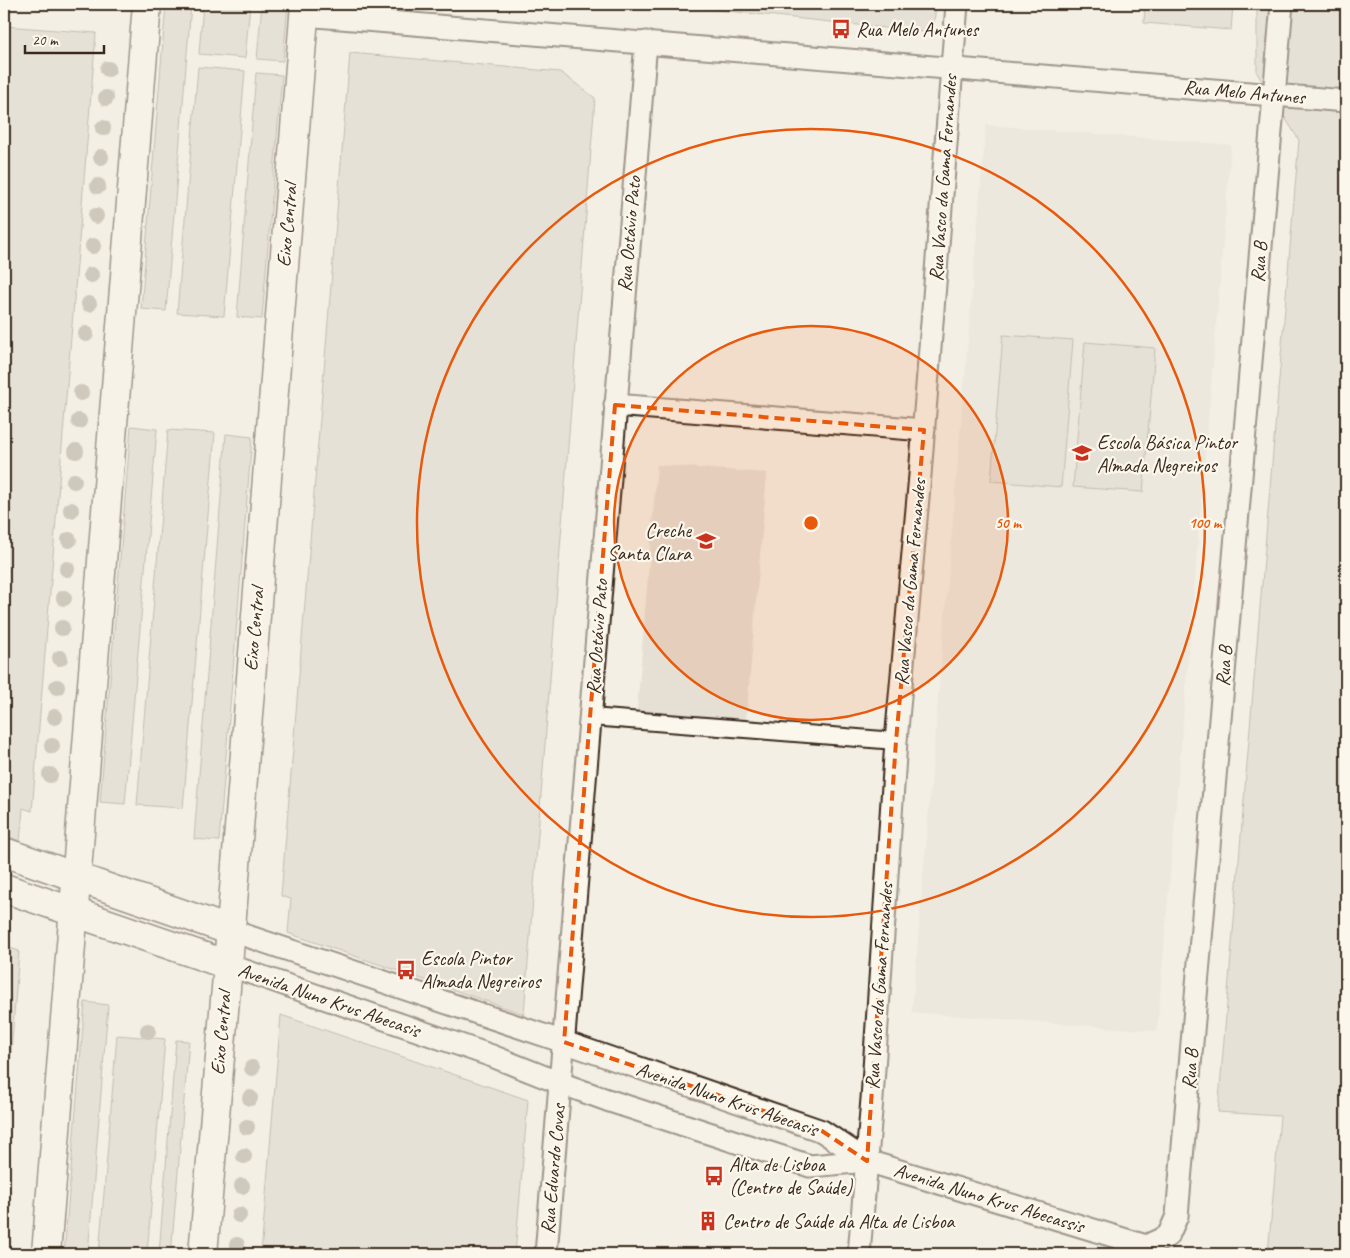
<svg xmlns="http://www.w3.org/2000/svg" width="1350" height="1258" viewBox="0 0 1350 1258" font-family="Caveat,sans-serif">
<rect width="100%" height="100%" fill="#f3efe4"/>
<filter id="ink" filterUnits="userSpaceOnUse"><feTurbulence type="fractalNoise" baseFrequency=".02" numOctaves="2"/><feDisplacementMap in="SourceGraphic" scale="10" xChannelSelector="R" yChannelSelector="G"/><feConvolveMatrix kernelMatrix="1 2 1 2 8 2 1 2 1" color-interpolation-filters="sRGB"/></filter>
<g filter="url(#ink)">
<!-- built -->
<g fill="#e5dfd4">
<polygon points="986,125 1231,145 1157,1031 912,1012"/>
<polygon points="657,465 767,473 746,720 637,711"/>
</g>
<!-- green -->
<g fill="#d8d1c6" stroke="#8a7e72">
<polygon points="166,4 191,4 166,311 141,309"/>
<polygon points="203,4 250,4 245,58 199,54"/>
<polygon points="262,4 288,4 283,61 257,59"/>
<polygon points="663,4 936,4 933,33"/>
<polygon points="1145,4 1233,4 1231,30 1144,23"/>
<polygon points="1257,4 1346,4 1346,1254 1268,1254 1280,1116 1218,1112 1299,140 1257,73"/>
<polygon points="4,26 96,33 32,811 23,808 20,841 4,835"/>
<polygon points="350,53 560,72 595,98 524,1014 288,933 291,899 281,896"/>
<polygon points="198,67 245,71 224,316 177,313"/>
<polygon points="256,73 282,75 262,319 237,317"/>
<polygon points="1003,335 1073,340 1061,487 991,481"/>
<polygon points="1085,342 1155,348 1143,492 1073,487"/>
<polygon points="131,426 157,429 125,804 100,802"/>
<polygon points="168,430 215,433 183,808 137,805"/>
<polygon points="226,434 252,437 219,841 194,839"/>
<polygon points="4,946 19,951 4,1141"/>
<polygon points="85,1002 108,1005 88,1254 64,1254"/>
<polygon points="281,1015 528,1100 515,1254 261,1254"/>
<polygon points="117,1035 165,1039 147,1254 99,1254"/>
<polygon points="176,1040 189,1041 171,1254 159,1254"/>
</g>
<g fill="none" stroke-linecap="round" stroke-linejoin="round">
<defs>
<polyline id="pedestrian" points="591,717 896,741"/>
<g id="minor">
<polyline points="304,15 1346,101"/>
<polyline points="615,405 924,430"/>
<polyline points="229,930 564,1042 822,1131 867,1161 1146,1246 1168,1236 1177,1216 1282,4"/>
<polyline points="228,965 492,1056 560,1083 607,1100 810,1166 867,1161"/>
<polyline points="546,1254 646,42"/>
<polyline points="859,1254 872,1099 896,741 920,475 957,4"/>
</g>
<g id="tertiary">
<polyline points="4,852 229,930"/>
<polyline points="4,888 228,965"/>
</g>
<g id="secondary">
<polyline points="46,1254 147,4"/>
<polyline points="203,1254 228,965 305,4"/>
</g>
</defs>
<!-- pedestrian casing -->
<use href="#pedestrian" stroke="#3b2a1e" stroke-width="20"/>
<!-- minor casing -->
<use href="#minor" stroke="#3b2a1e" stroke-width="25"/>
<!-- tertiary casing -->
<use href="#tertiary" stroke="#3b2a1e" stroke-width="31"/>
<!-- secondary casing -->
<use href="#secondary" stroke="#3b2a1e" stroke-width="31"/>
<!-- pedestrian -->
<use href="#pedestrian" stroke="#fbf7ec" stroke-width="16"/>
<!-- minor -->
<use href="#minor" stroke="#fbf7ec" stroke-width="21"/>
<!-- tertiary -->
<use href="#tertiary" stroke="#fbf7ec" stroke-width="28"/>
<!-- secondary -->
<use href="#secondary" stroke="#fbf7ec" stroke-width="28"/>
</g>
<!-- trees -->
<g fill="#a39a8e">
<circle cx="108" cy="69" r="8"/>
<circle cx="106" cy="98" r="8"/>
<circle cx="103" cy="128" r="8"/>
<circle cx="101" cy="157" r="8"/>
<circle cx="98" cy="186" r="8"/>
<circle cx="96" cy="216" r="8"/>
<circle cx="93" cy="246" r="8"/>
<circle cx="91" cy="275" r="8"/>
<circle cx="89" cy="304" r="8"/>
<circle cx="86" cy="334" r="8"/>
<circle cx="81" cy="393" r="8"/>
<circle cx="79" cy="421" r="8"/>
<circle cx="76" cy="451" r="8"/>
<circle cx="74" cy="481" r="8"/>
<circle cx="71" cy="510" r="8"/>
<circle cx="69" cy="540" r="8"/>
<circle cx="67" cy="569" r="8"/>
<circle cx="64" cy="598" r="8"/>
<circle cx="62" cy="628" r="8"/>
<circle cx="60" cy="658" r="8"/>
<circle cx="57" cy="687" r="8"/>
<circle cx="55" cy="717" r="8"/>
<circle cx="52" cy="746" r="8"/>
<circle cx="50" cy="775" r="8"/>
<circle cx="148" cy="1031" r="8"/>
<circle cx="252" cy="1068" r="8"/>
<circle cx="250" cy="1098" r="8"/>
<circle cx="247" cy="1127" r="8"/>
<circle cx="244" cy="1156" r="8"/>
<circle cx="242" cy="1186" r="8"/>
<circle cx="239" cy="1215" r="8"/>
<circle cx="237" cy="1245" r="8"/>
</g>
</g>
<!-- marked area -->
<path d="M0 0H1350V1258H0ZM 615,405 L 924,430 L 896,741 L 867,1161 L 822,1131 L 564,1042 Z" fill="#f3efe4" fill-opacity=".55" fill-rule="evenodd"/>
<path fill="none" stroke="#e8590c" stroke-width="4" stroke-dasharray="10 6" stroke-linejoin="round" d="M 615,405 L 924,430 L 896,741 L 867,1161 L 822,1131 L 564,1042 Z"/>
<!-- distance rings -->
<circle cx="811" cy="523" r="197" fill="#e8590c" fill-opacity=".12"/>
<g fill="none" stroke="#e8590c" stroke-width="2.5">
<circle cx="811" cy="523" r="197"/>
<circle cx="811" cy="523" r="394"/>
</g>
<!-- icons -->
<defs>
<symbol id="bus-bare" viewBox="-9 -9 18 18"><path d="M-5-6H5V4H4V6H2V4H-2V6H-4V4H-5ZM-3.5-4V0h7V-4ZM-3.5 1.2v1.5H-2V1.2ZM2 1.2v1.5H3.5V1.2Z" fill="#c8321e" stroke="#fbf7ec" stroke-width="2.5" paint-order="stroke"/></symbol>
<symbol id="school-bare" viewBox="-9 -9 18 18"><path d="M0-5L7-2L0 1L-7-2ZM-4 1L0 2.5L4 1V4Q0 6-4 4Z" fill="#c8321e" stroke="#fbf7ec" stroke-width="2.5" paint-order="stroke"/></symbol>
<symbol id="building-bare" viewBox="-9 -9 18 18"><path d="M-4-6H4V6H1V3H-1V6H-4ZM-2.5-4.3h1.7v1.8h-1.7ZM.8-4.3h1.7v1.8H.8ZM-2.5-1h1.7V.8h-1.7ZM.8-1h1.7V.8H.8Z" fill="#c8321e" stroke="#fbf7ec" stroke-width="2.5" paint-order="stroke"/></symbol>
</defs>
<g fill-rule="evenodd">
<use href="#bus-bare" x="827" y="15" width="28" height="28"/>
<use href="#school-bare" x="1068" y="439" width="28" height="28"/>
<use href="#school-bare" x="692" y="527" width="28" height="28"/>
<use href="#bus-bare" x="392" y="956" width="28" height="28"/>
<use href="#bus-bare" x="700" y="1162" width="28" height="28"/>
<use href="#building-bare" x="694" y="1207" width="28" height="28"/>
</g>
<g text-anchor="middle" dominant-baseline="central" stroke-width="4.5" stroke-linejoin="round" paint-order="stroke">
<!-- poi labels -->
<g font-size="20" fill="#3b2a1e" stroke="#fbf7ec" text-anchor="start">
<text x="856" y="29">Rua Melo Antunes</text>
<text x="1097" y="442">Escola Básica Pintor<tspan x="1097" dy="23">Almada Negreiros</tspan></text>
<text x="691" y="530" text-anchor="end">Creche<tspan x="691" dy="23">Santa Clara</tspan></text>
<text x="421" y="958">Escola Pintor<tspan x="421" dy="23">Almada Negreiros</tspan></text>
<text x="729" y="1164">Alta de Lisboa<tspan x="729" dy="23">(Centro de Saúde)</tspan></text>
<text x="723" y="1221">Centro de Saúde da Alta de Lisboa</text>
</g>
<!-- street labels -->
<g font-size="20" fill="#3b2a1e" stroke="#fbf7ec">
<text transform="translate(1244 92) rotate(5)">Rua Melo Antunes</text>
<text transform="translate(943 178) rotate(-86)">Rua Vasco da Gama Fernandes</text>
<text transform="translate(287 225) rotate(-85)">Eixo Central</text>
<text transform="translate(629 234) rotate(-85)">Rua Octávio Pato</text>
<text transform="translate(1259 262) rotate(-85)">Rua B</text>
<text transform="translate(910 582) rotate(-85)">Rua Vasco da Gama Fernandes</text>
<text transform="translate(254 629) rotate(-85)">Eixo Central</text>
<text transform="translate(597 637) rotate(-86)">Rua Octávio Pato</text>
<text transform="translate(1224 666) rotate(-85)">Rua B</text>
<text transform="translate(879 986) rotate(-86)">Rua Vasco da Gama Fernandes</text>
<text transform="translate(329 1000) rotate(19)">Avenida Nuno Krus Abecasis</text>
<text transform="translate(221 1033) rotate(-85)">Eixo Central</text>
<text transform="translate(1190 1069) rotate(-85)">Rua B</text>
<text transform="translate(727 1099) rotate(19)">Avenida Nuno Krus Abecasis</text>
<text transform="translate(553 1169) rotate(-85)">Rua Eduardo Covas</text>
<text transform="translate(989 1198) rotate(17)">Avenida Nuno Krus Abecassis</text>
</g>
</g>
<circle cx="811" cy="523" r="8" fill="#e8590c" stroke="#fbf7ec" stroke-width="2.5"/>
<g font-size="15" text-anchor="middle" font-weight="bold" fill="#e8590c" stroke="#fbf7ec" stroke-width="4.5" stroke-linejoin="round" paint-order="stroke">
<text x="1008" y="528">50 m</text>
<text x="1205" y="528">100 m</text>
</g>
<!-- margin -->
<rect width="1350" height="1258" fill="none" stroke="#fbf7ec" stroke-width="20"/>
<rect x="10" y="10" width="1330" height="1238" fill="none" stroke="#3b2a1e" stroke-width="2" filter="url(#ink)"/>
<!-- scale -->
<path d="M25 45v8h79v-8" fill="none" stroke="#3b2a1e" stroke-width="2.5"/>
<text x="32" y="45" font-size="15" fill="#3b2a1e" stroke="#fbf7ec" stroke-width="4" paint-order="stroke">20 m</text>
</svg>
